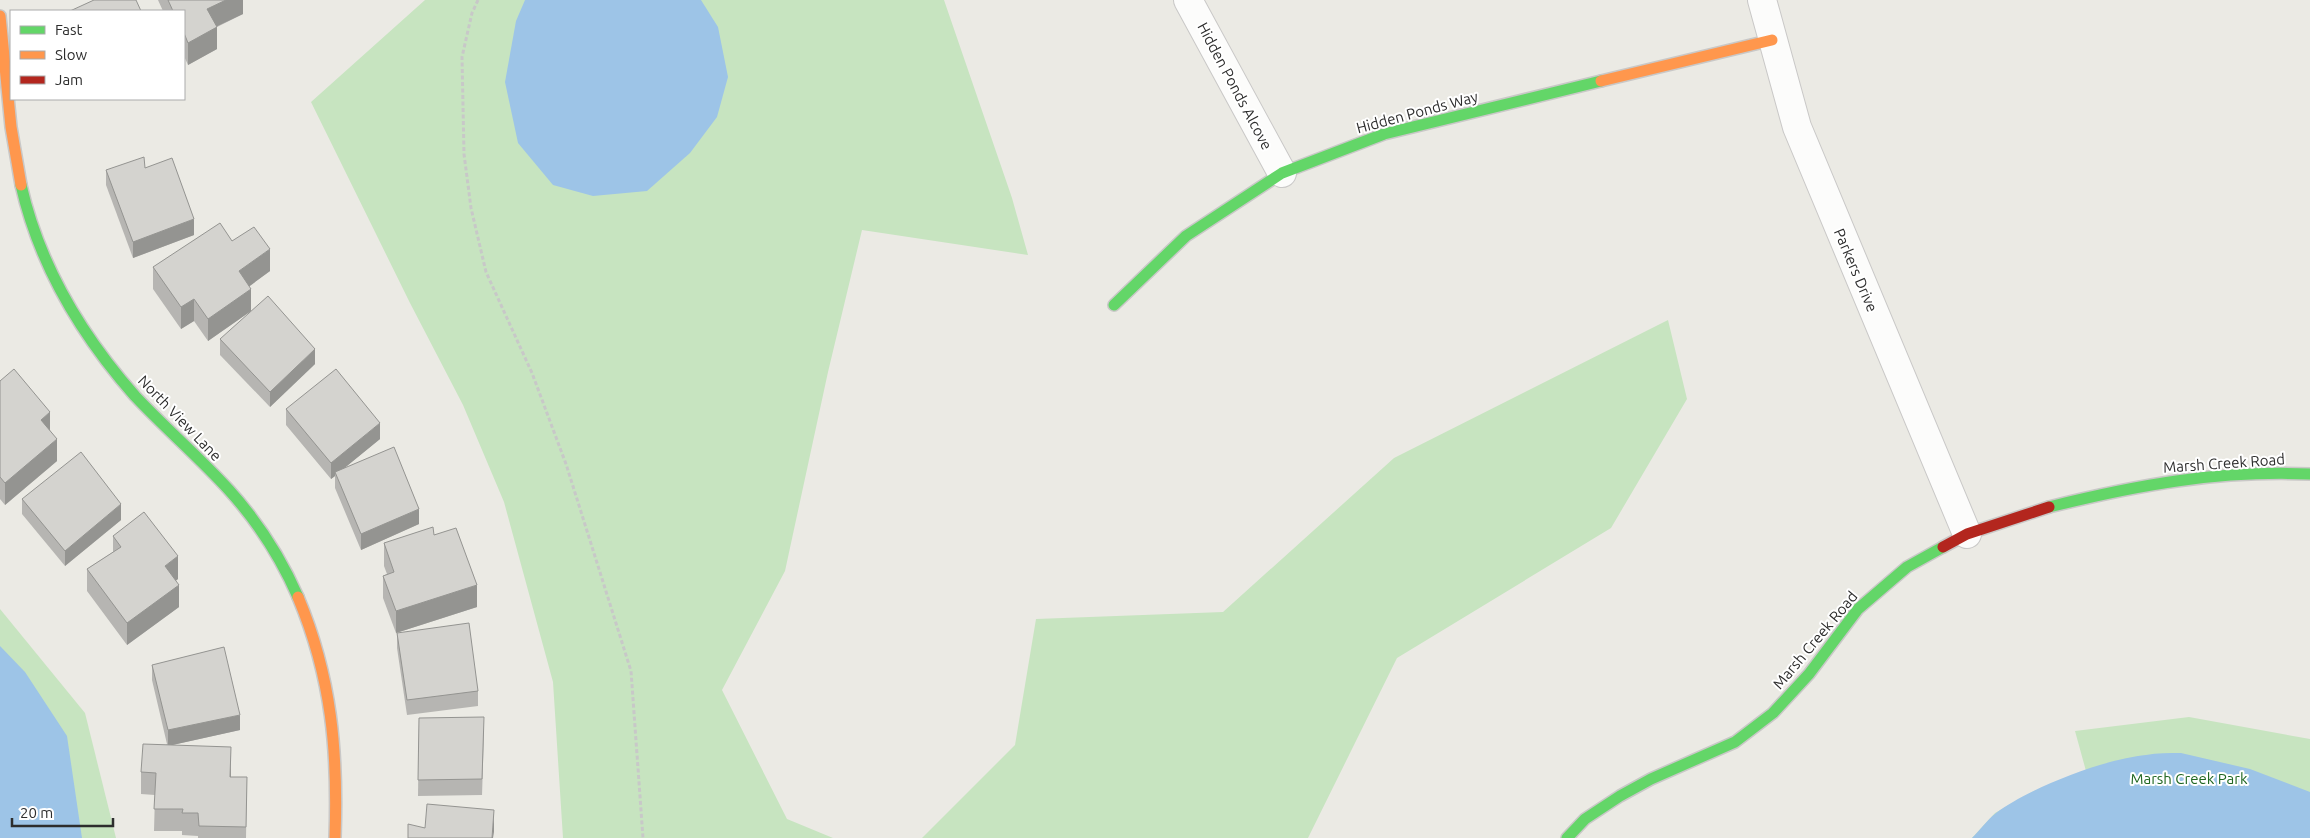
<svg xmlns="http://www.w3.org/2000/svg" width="2310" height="838" viewBox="0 0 2310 838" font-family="Ubuntu,sans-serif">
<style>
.green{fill:#c7e4c0}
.water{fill:#9dc4e7}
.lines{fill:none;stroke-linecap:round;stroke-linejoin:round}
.street-casing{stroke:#c9c8c7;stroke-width:30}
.fast-casing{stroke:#c9c8c7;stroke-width:14}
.slow-casing{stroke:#c9c8c7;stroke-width:14}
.jam-casing{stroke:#c9c8c7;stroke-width:14}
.path{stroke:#c8c8c8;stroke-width:3;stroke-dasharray:4 2.5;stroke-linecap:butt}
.street{stroke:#fcfcfb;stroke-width:28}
.fast{stroke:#63d668;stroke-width:11}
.slow{stroke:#ff974d;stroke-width:11}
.jam{stroke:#b3261e;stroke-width:11}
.wall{fill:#b6b5b2}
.shaded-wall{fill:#949491}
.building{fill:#d4d3cf;stroke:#949491}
.labels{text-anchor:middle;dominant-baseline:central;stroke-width:4;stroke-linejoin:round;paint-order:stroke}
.street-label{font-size:15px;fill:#2d2d2d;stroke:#fff}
.park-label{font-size:15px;fill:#206721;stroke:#fff}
</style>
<rect width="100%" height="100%" fill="#ebeae4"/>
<g class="green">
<path d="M425,0H944L1012,198L1028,255L862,230L828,372L785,571L722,690L787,819L833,838H563L553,682L504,502L463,405L410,303L311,102Z"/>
<path d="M1668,320L1687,399L1611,528L1397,658L1308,838H922L1015,745L1036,619L1223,612L1394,458Z"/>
<path d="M0,609L85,713L116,838H0Z"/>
<path d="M2189,717L2310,739V838H1972L1995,813L2034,791L2086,771L2075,731Z"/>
</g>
<g class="water">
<path d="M525,0H701L718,27L728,77L717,117L690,153L647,191L593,196L553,185L518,143L505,82L516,21Z"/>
<path d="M0,646L25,672L67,736L82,838H0Z"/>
<path d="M2181,753L2250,769L2310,792V838H1972C1980,830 1987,820 1996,813C2029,788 2104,759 2146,755C2157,753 2169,753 2181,753Z"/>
</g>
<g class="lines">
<defs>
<g id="street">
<path d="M1188,0L1282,173"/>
<path d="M1762,0L1797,127L1967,534"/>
</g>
<g id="fast">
<path d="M21,185C39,264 82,336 135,396C165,428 199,457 229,490C257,521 281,558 298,597"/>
<path d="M1114,305L1186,236L1282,173L1384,134L1601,81"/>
<path d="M2049,507C2137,485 2219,470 2310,474"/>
<path d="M1567,838L1585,819L1620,796L1651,779L1735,742L1773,713L1809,674L1858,609L1907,567L1943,547"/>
</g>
<g id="slow">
<path d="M0,16L11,127L21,185"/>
<path d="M1601,81L1772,40"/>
<path d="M298,597C332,678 338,752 335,838"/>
</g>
<path id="jam" d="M1943,547L1967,534L2049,507"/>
</defs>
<use href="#street" class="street-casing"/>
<use href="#fast" class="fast-casing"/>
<use href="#slow" class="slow-casing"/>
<use href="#jam" class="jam-casing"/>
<path class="path" d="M478,0L472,13L462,57L464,154L471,208L486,272L532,373L566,464L631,671L643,838"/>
<use href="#street" class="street"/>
<use href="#fast" class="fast"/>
<use href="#slow" class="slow"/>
<use href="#jam" class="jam"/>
</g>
<g class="wall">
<path d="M158,0H243V14L217,27V49L188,65L184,56V11H163Z"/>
<path d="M145,168L194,235L133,258L106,185V170Z"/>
<path d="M232,241L270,271L249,286L251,311L208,341L194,321L181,329L153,289V267Z"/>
<path d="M220,339L315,364L270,407L220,355Z"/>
<path d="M0,381L50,430L57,461L5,505L0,499Z"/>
<path d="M286,409L380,439L344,468L419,524L361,550L335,488V476L331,479L286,425Z"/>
<path d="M22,499L121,520L65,566L22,514Z"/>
<path d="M434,535L477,607L396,633L383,598V576L387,574L384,566V543Z"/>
<path d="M113,536L178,579L176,580L179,607L127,645L87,591V569L113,552Z"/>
<path d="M397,633L478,691V706L407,715L397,648Z"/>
<path d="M152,665L240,730L172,745L231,769V777H247L246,838H198V836L182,835V831H154L155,795L141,794V772L167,744L152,680Z"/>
<path d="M419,718L484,732L482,795L418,796Z"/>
</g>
<g class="shaded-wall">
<path d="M226,0H243V14L207,31V9Z"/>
<path d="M217,27V49L188,65V43Z"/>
<path d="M194,219V235L133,258V242Z"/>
<path d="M270,249V271L239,294V271Z"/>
<path d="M251,289V311L208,341V319Z"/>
<path d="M194,299V321L181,329V307Z"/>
<path d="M315,349V364L270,407V392Z"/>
<path d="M50,412V434L41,420Z"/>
<path d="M380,423V439L336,475L335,472V476L331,479V463Z"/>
<path d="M57,439V461L5,505V483Z"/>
<path d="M121,504V520L65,566V551Z"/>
<path d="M419,509V524L361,550V534Z"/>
<path d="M178,556V579L165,589V566Z"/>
<path d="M179,585V607L127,645V623Z"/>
<path d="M477,585V607L396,633V611Z"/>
<path d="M240,715V730L168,746V730Z"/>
<path d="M231,747V769L230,799V777Z"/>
<path d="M494,810V832L493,838H492Z"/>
</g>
<g class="building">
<path d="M94,0H136L141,11H70Z"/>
<path d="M168,0H226L207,9L217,27L188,43L184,33V11H173Z"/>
<path d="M144,157L145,168L172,158L194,219L133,242L106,170Z"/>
<path d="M220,223L232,241L254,227L270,249L239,271L251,289L208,319L194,299L181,307L153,267Z"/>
<path d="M268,296L315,349L270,392L220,339Z"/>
<path d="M14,369L50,412L41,420L57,439L5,483L0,477V381Z"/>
<path d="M336,369L380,423L331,463L286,409Z"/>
<path d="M394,447L419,509L361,534L335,472Z"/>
<path d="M81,452L121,504L65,551L22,499Z"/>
<path d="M144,512L178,556L165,566L179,585L127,623L87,569L121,547L113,536Z"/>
<path d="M433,527L434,535L456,528L477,585L396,611L383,576L394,572L384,543Z"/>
<path d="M469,623L478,691L407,700L397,633Z"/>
<path d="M224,647L240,715L168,730L152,665Z"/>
<path d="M484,717L482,779L418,780L419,718Z"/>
<path d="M143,744L231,747L230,777H247L246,827L199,826L198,813H182L183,809H154L156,773L141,772Z"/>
<path d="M427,804L494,810L492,838H408V824L425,828Z"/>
</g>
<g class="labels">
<g class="street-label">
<text transform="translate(1235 86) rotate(62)">Hidden Ponds Alcove</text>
<text transform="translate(1417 112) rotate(-15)">Hidden Ponds Way</text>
<text transform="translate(1856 270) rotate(67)">Parkers Drive</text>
<text transform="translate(180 418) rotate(46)">North View Lane</text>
<text transform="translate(2224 463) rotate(-4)">Marsh Creek Road</text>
<text transform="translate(1815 640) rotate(-50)">Marsh Creek Road</text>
</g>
<g class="park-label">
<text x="2189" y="778">Marsh Creek Park</text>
</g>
</g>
<rect x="10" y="10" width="175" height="90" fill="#ffffff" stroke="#ababab"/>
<rect x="20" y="26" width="25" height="8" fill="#63d668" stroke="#ababab"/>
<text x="55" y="35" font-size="15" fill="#2d2d2d">Fast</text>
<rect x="20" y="51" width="25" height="8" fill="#ff974d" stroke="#ababab"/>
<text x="55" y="60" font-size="15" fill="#2d2d2d">Slow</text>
<rect x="20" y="76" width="25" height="8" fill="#b3261e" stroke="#ababab"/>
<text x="55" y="85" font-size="15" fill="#2d2d2d">Jam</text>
<path d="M12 818v8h101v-8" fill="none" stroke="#2d2d2d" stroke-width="2.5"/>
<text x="20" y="818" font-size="15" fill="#2d2d2d" stroke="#ffffff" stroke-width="4" paint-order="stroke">20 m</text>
</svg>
